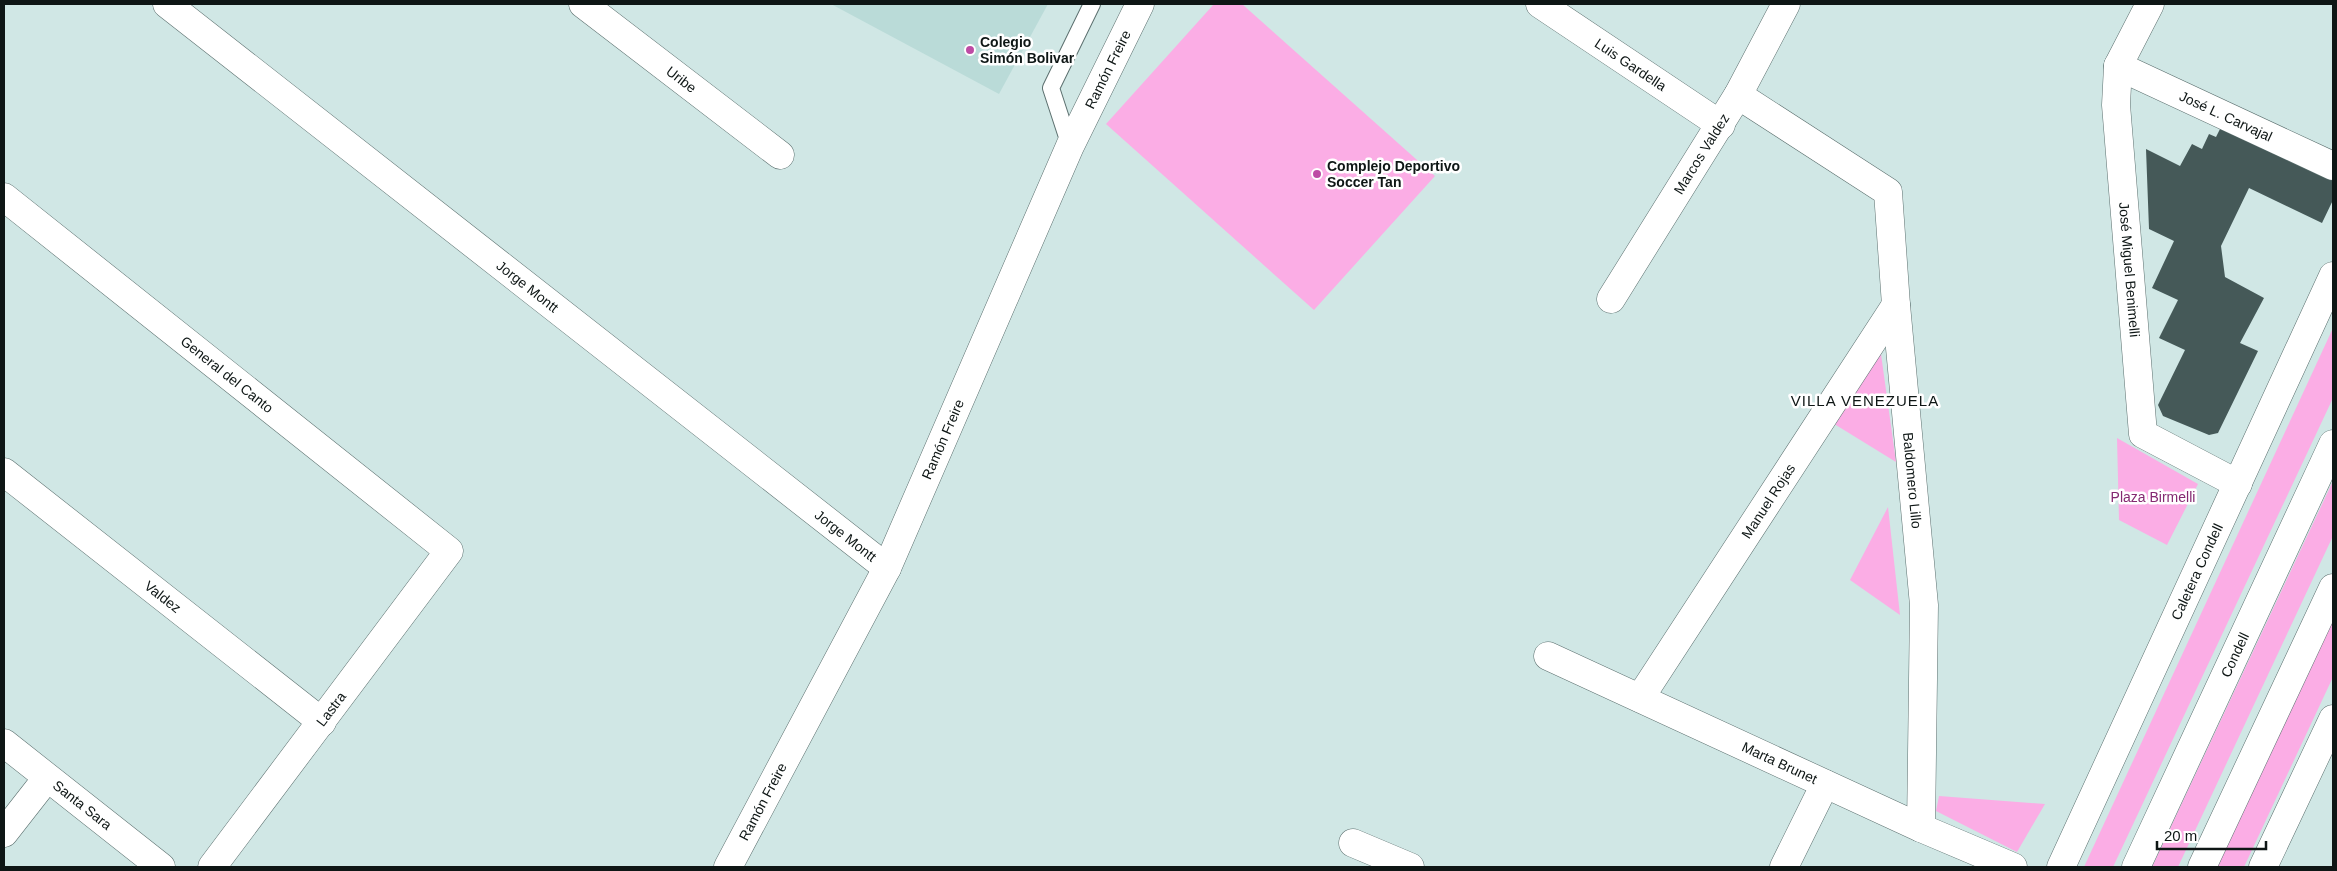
<svg xmlns="http://www.w3.org/2000/svg" width="2337" height="871" viewBox="0 0 2337 871" font-family="Helvetica,sans-serif">
<style>
.built{fill:#badbd8}
.green{fill:#fbade5}
.building{fill:#455958}
.lines{fill:none;stroke-linecap:round;stroke-linejoin:round}
.lane-casing{stroke:#5c706f;stroke-width:18}
.street-casing{stroke:#5c706f;stroke-width:29}
.secondary-casing{stroke:#5c706f;stroke-width:29}
.primary-casing{stroke:#5c706f;stroke-width:29}
.lane{stroke:#fff;stroke-width:16}
.street{stroke:#fff;stroke-width:28}
.secondary{stroke:#fff;stroke-width:28}
.primary{stroke:#fff;stroke-width:28}
.poi-dot{fill:#be4ba5;stroke:#fff;stroke-width:2}
.labels{text-anchor:middle;dominant-baseline:central;stroke-width:5;stroke-linejoin:round;paint-order:stroke}
.poi-label{font-size:14px;font-weight:bold;fill:#0e1615;stroke:#fff;text-anchor:start}
.street-label{font-size:14px;fill:#0e1615;stroke:#fff}
.park-label{font-size:14px;fill:#842971;stroke:#fff}
.neighbourhood-label{font-size:15px;letter-spacing:1px;fill:#0e1615;stroke:#fff}
</style>
<rect width="100%" height="100%" fill="#d0e7e5"/>
<path class="built" d="M831,4H1048L999,94Z"/>
<g class="green">
<path d="M1214,4H1242L1435,176L1314,310L1106,124Z"/>
<path d="M2333,328V398L2113,867H2084Z"/>
<path d="M1880,347L1896,462L1831,422Z"/>
<path d="M2117,438L2198,484L2167,545L2119,520Z"/>
<path d="M2333,481V536L2178,867H2152Z"/>
<path d="M1888,507L1900,615L1850,580Z"/>
<path d="M2333,613V677L2244,867H2214Z"/>
<path d="M1939,796L2045,804L2017,852L1936,811Z"/>
</g>
<path class="building" d="M2224,121L2333,174V200L2322,223L2249,188L2221,246L2225,277L2264,298L2240,343L2258,351L2218,433L2209,435L2163,416L2158,405L2185,350L2159,338L2178,300L2152,288L2174,241L2149,229L2146,149L2180,166L2192,144L2202,149L2209,134L2216,137Z"/>
<g class="lines">
<defs>
<path id="lane" d="M1070,146L1051,88L1092,4"/>
<g id="street">
<path id="s1" d="M167,4L887,568"/>
<path id="s2" d="M583,4L780,155"/>
<path id="s3" d="M1540,4L1721,125"/>
<path id="s4" d="M2150,4L2118,66L2116,105L2143,434L2238,484"/>
<path id="s5" d="M2118,66L2333,166"/>
<path id="s6" d="M1738,95L1888,192L1896,305L1924,605L1921,828"/>
<path id="s7" d="M4,197L449,551L212,867"/>
<path id="s8" d="M1611,299L1738,95L1786,4"/>
<path id="s9" d="M4,472L322,722"/>
<path id="s10" d="M1548,656L1921,828L2013,867"/>
<path id="s11" d="M1640,698L1896,305"/>
<path id="s12" d="M4,743L161,867"/>
<path d="M4,833L47,778"/>
<path d="M1353,843L1410,867"/>
<path d="M1784,867L1825,784"/>
<path id="s13" d="M2061,867L2333,276"/>
<path d="M2263,867L2333,719"/>
</g>
<g id="secondary">
<path id="s14" d="M728,867L887,568L1070,146L1140,4"/>
</g>
<g id="primary">
<path id="s15" d="M2136,867L2333,444"/>
<path d="M2202,867L2333,588"/>
</g>
</defs>
<use href="#lane" class="lane-casing"/>
<use href="#street" class="street-casing"/>
<use href="#secondary" class="secondary-casing"/>
<use href="#primary" class="primary-casing"/>
<use href="#lane" class="lane"/>
<use href="#street" class="street"/>
<use href="#secondary" class="secondary"/>
<use href="#primary" class="primary"/>
</g>
<g class="poi-dot">
<circle cx="970" cy="50" r="5"/>
<circle cx="1317" cy="174" r="5"/>
</g>
<g class="labels">
<g class="poi-label">
<text x="980" y="42">Colegio<tspan x="980" dy="16">Simón Bolivar</tspan></text>
<text x="1327" y="166">Complejo Deportivo<tspan x="1327" dy="16">Soccer Tan</tspan></text>
</g>
<g class="street-label">
<text stroke="none"><textPath href="#s3" startOffset="109">Luis Gardella</textPath></text>
<text stroke="none"><textPath href="#s14" startOffset="884">Ramón Freire</textPath></text>
<text stroke="none"><textPath href="#s2" startOffset="124">Uribe</textPath></text>
<text stroke="none"><textPath href="#s5" startOffset="119">José L. Carvajal</textPath></text>
<text stroke="none"><textPath href="#s8" startOffset="171">Marcos Valdez</textPath></text>
<text stroke="none"><textPath href="#s4" startOffset="274">José Miguel Benimelli</textPath></text>
<text stroke="none"><textPath href="#s1" startOffset="458">Jorge Montt</textPath></text>
<text stroke="none"><textPath href="#s7" startOffset="285">General del Canto</textPath></text>
<text stroke="none"><textPath href="#s14" startOffset="479">Ramón Freire</textPath></text>
<text stroke="none"><textPath href="#s6" startOffset="468">Baldomero Lillo</textPath></text>
<text stroke="none"><textPath href="#s11" startOffset="235">Manuel Rojas</textPath></text>
<text stroke="none"><textPath href="#s1" startOffset="862">Jorge Montt</textPath></text>
<text stroke="none"><textPath href="#s13" startOffset="325">Caletera Condell</textPath></text>
<text stroke="none"><textPath href="#s9" startOffset="202">Valdez</textPath></text>
<text stroke="none"><textPath href="#s15" startOffset="234">Condell</textPath></text>
<text transform="translate(331 709) rotate(-53)">Lastra</text>
<text stroke="none"><textPath href="#s10" startOffset="255">Marta Brunet</textPath></text>
<text stroke="none"><textPath href="#s14" startOffset="74">Ramón Freire</textPath></text>
<text stroke="none"><textPath href="#s12" startOffset="100">Santa Sara</textPath></text>
</g>
<g class="park-label">
<text x="2153" y="497">Plaza Birmelli</text>
</g>
<g class="neighbourhood-label">
<text x="1865" y="400">VILLA VENEZUELA</text>
</g>
</g>
<rect width="2337" height="871" fill="none" stroke="#0e1615" stroke-width="10"/>
<path d="M2157 841v8h109v-8" fill="none" stroke="#0e1615" stroke-width="2.5"/>
<text x="2164" y="841" font-size="15" fill="#0e1615" stroke="#ffffff" stroke-width="4" paint-order="stroke">20 m</text>
</svg>
